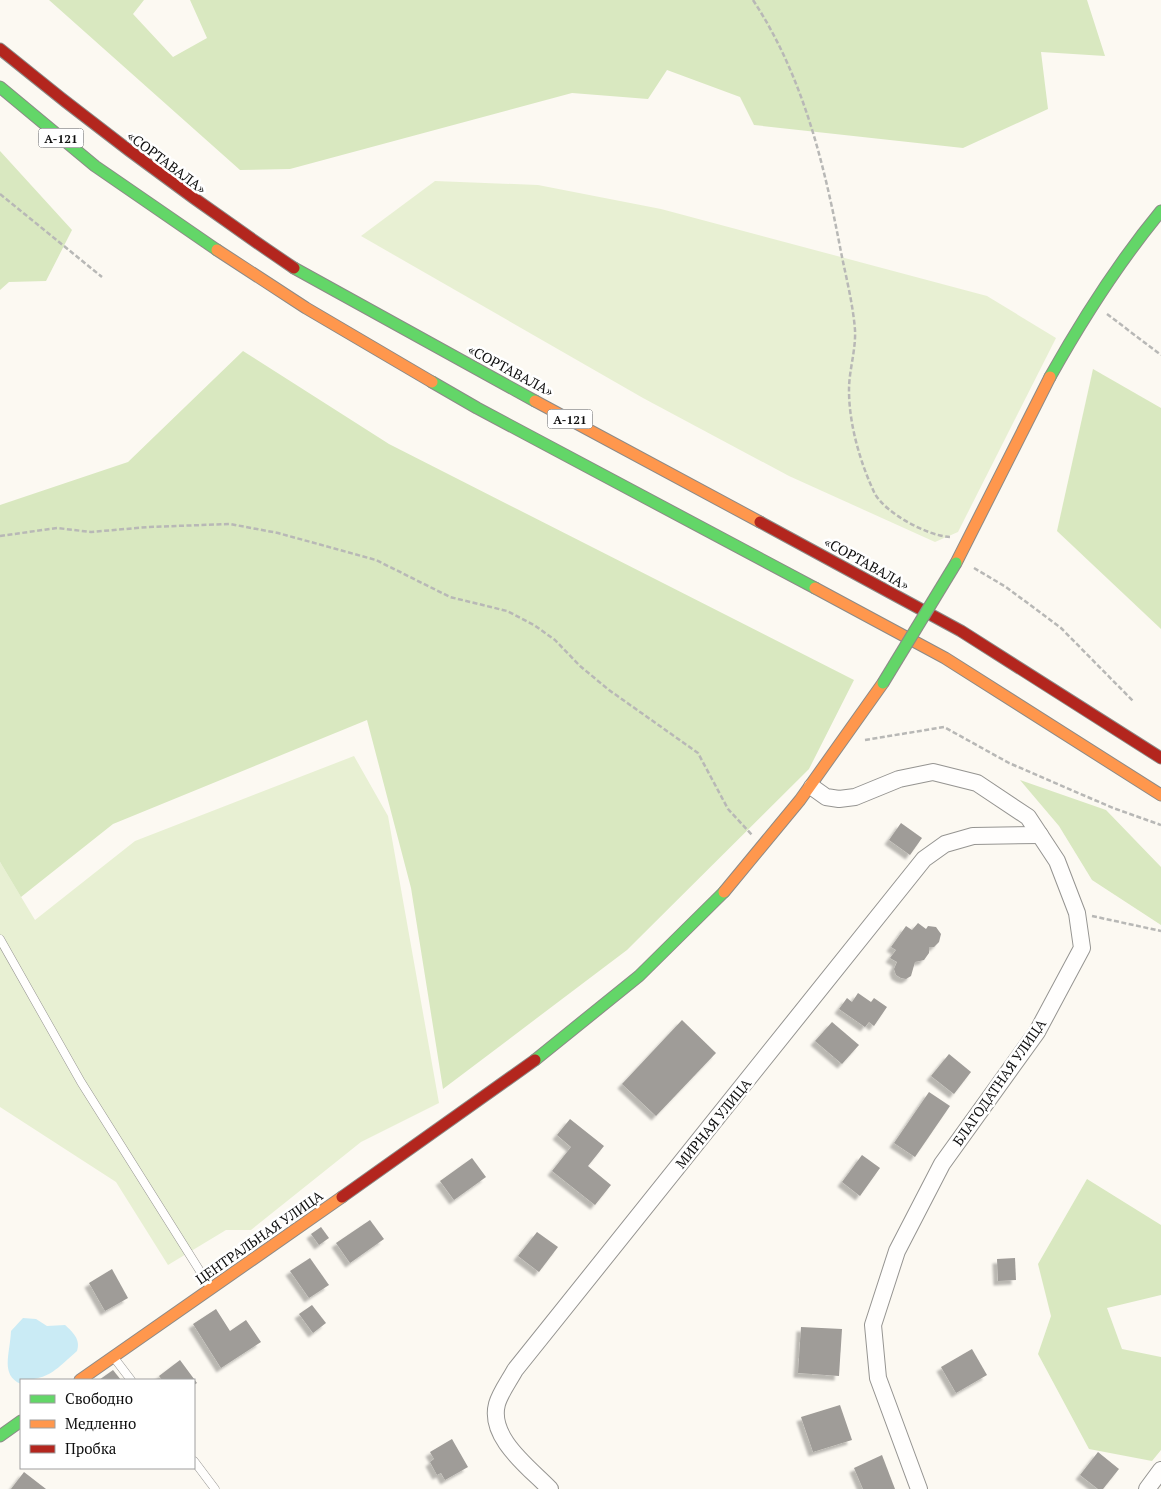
<svg xmlns="http://www.w3.org/2000/svg" width="1161" height="1489" viewBox="0 0 1161 1489" font-family="'PT Serif',serif">
<style>
.green{fill:#e8f0d3}
.forest{fill:#d9e8c0}
.water{fill:#caebf5}
.building{fill:#9f9c98;filter:url(#shadow)}
.lines{fill:none;stroke-linecap:round;stroke-linejoin:round}
.lane-casing{stroke:#959491;stroke-width:9}
.street-casing{stroke:#959491;stroke-width:18}
.fast-casing{stroke:#8c8a87;stroke-width:13}
.slow-casing{stroke:#8c8a87;stroke-width:13}
.jam-casing{stroke:#8c8a87;stroke-width:13}
.path{stroke:#b8b8b6;stroke-width:2.5;stroke-dasharray:5 2.5;stroke-linecap:butt}
.lane{stroke:#fffefd;stroke-width:8}
.street{stroke:#fffefd;stroke-width:16}
.fast{stroke:#63d668;stroke-width:11}
.slow{stroke:#ff974d;stroke-width:11}
.jam{stroke:#b3261e;stroke-width:11}
.fast-bridge-casing{stroke:#8c8a87;stroke-width:13;stroke-linecap:butt}
.fast-bridge{stroke:#63d668;stroke-width:11}
.labels{text-anchor:middle;dominant-baseline:central;stroke-width:5;stroke-linejoin:round;paint-order:stroke}
.shield{fill:#fff;stroke:#565656;stroke-width:1}
.shield-label{font-size:12px;font-weight:bold;fill:#0e0e0e}
.street-label{font-size:14px;fill:#0e0e0e;stroke:#fff}
</style>
<defs>
<filter id="shadow"><feDropShadow dx="-4.5" dy="4.5" stdDeviation="1" flood-color="#0004"/></filter>
</defs>
<rect width="100%" height="100%" fill="#fcf9f2"/>
<g class="green">
<path d="M435,181L538,185L661,209L987,296L1056,338L958,532L935,542L789,476L643,398L361,236Z"/>
<path d="M354,756L388,816L439,1103L361,1142L251,1230H226L168,1265L116,1182L0,1107V862L35,920L135,841Z"/>
</g>
<g class="forest">
<path d="M49,0H144L133,14L173,57L207,38L190,0H1087L1105,56L1041,52L1048,109L963,148L754,125L740,97L667,70L648,99L572,93L290,169L240,170Z"/>
<path d="M0,151L72,230L46,281L9,282L0,290Z"/>
<path d="M243,351L389,444L854,680L809,769L627,950L443,1089L411,888L367,720L113,824L21,897L0,862V505L128,462Z"/>
<path d="M1093,369L1161,408V629L1057,531Z"/>
<path d="M1020,780L1106,810L1161,867V925L1092,880L1059,826Z"/>
<path d="M1087,1179L1161,1225V1295L1107,1308L1122,1349L1161,1357V1450L1152,1461L1089,1449L1038,1354L1051,1316L1038,1264Z"/>
</g>
<path class="water" d="M23,1318L36,1319L47,1326L65,1325C73,1332 81,1340 77,1351C57,1368 50,1380 21,1380V1384C0,1375 10,1354 11,1331Z"/>
<g class="building">
<path d="M901,823L922,838L910,855L889,840Z"/>
<path d="M918,923L926,929L928,926L936,927L941,934L939,942L934,947H929V953L924,960L915,962L911,976L906,979L901,978L896,975L894,969L897,962L890,958L896,950L891,947L906,926L912,930Z"/>
<path d="M858,993L871,1002L874,998L887,1007L874,1026L869,1022L865,1027L839,1009L847,998L852,1002Z"/>
<path d="M682,1020L716,1053L656,1116L622,1084Z"/>
<path d="M832,1022L859,1045L842,1064L815,1041Z"/>
<path d="M949,1054L971,1072L954,1094L931,1076Z"/>
<path d="M929,1092L950,1106L915,1157L894,1143Z"/>
<path d="M570,1119L604,1146L588,1166L611,1185L595,1205L552,1171L571,1147L557,1135Z"/>
<path d="M862,1155L880,1168L860,1196L842,1182Z"/>
<path d="M472,1158L486,1177L454,1200L440,1181Z"/>
<path d="M370,1220L384,1239L350,1263L336,1243Z"/>
<path d="M321,1227L329,1238L319,1245L311,1234Z"/>
<path d="M537,1232L558,1247L539,1272L518,1256Z"/>
<path d="M310,1258L329,1285L309,1298L290,1271Z"/>
<path d="M1015,1258L1016,1280L998,1281L997,1259Z"/>
<path d="M112,1269L128,1298L105,1311L89,1283Z"/>
<path d="M312,1305L326,1323L313,1333L299,1314Z"/>
<path d="M216,1309L230,1331L246,1320L261,1342L221,1368L193,1324Z"/>
<path d="M801,1327L842,1329L839,1376L798,1373Z"/>
<path d="M972,1349L987,1375L956,1393L941,1367Z"/>
<path d="M180,1360L197,1383L194,1385V1380H162L159,1376Z"/>
<path d="M113,1370L121,1380H99Z"/>
<path d="M840,1405L852,1440L813,1452L801,1417Z"/>
<path d="M452,1439L468,1467L445,1480L441,1473L437,1475L430,1462L434,1459L430,1452Z"/>
<path d="M1098,1452L1119,1469L1103,1489H1098L1080,1475Z"/>
<path d="M882,1455L895,1489H863L854,1468Z"/>
<path d="M24,1472L46,1489H11Z"/>
</g>
<g class="lines">
<defs>
<g id="lane">
<path d="M0,939L81,1082L210,1287"/>
<path d="M115,1359L131,1380"/>
<path d="M194,1461L215,1489"/>
</g>
<g id="street">
<path d="M812,787L826,797L839,799L855,797L899,779L933,772L977,783L1028,817L1057,861L1077,913L1082,948L1037,1032L942,1164L897,1251L873,1325L878,1378L919,1489"/>
<path d="M550,1489C530,1468 488,1438 497,1404C500,1393 509,1381 515,1370L924,859L945,844L973,836L1040,835"/>
<path d="M1147,1489L1161,1470"/>
</g>
<g id="fast">
<path d="M0,87L95,166L217,250"/>
<path d="M294,268L535,401"/>
<path d="M1050,377C1083,318 1118,263 1161,211"/>
<path d="M432,382L477,408L815,588"/>
<path d="M535,1060L639,976L724,892"/>
<path d="M0,1436L21,1421"/>
</g>
<g id="slow">
<path d="M217,250L306,308L432,382"/>
<path d="M535,401L760,522"/>
<path d="M956,563L1050,377"/>
<path d="M815,588L945,658L1161,795"/>
<path d="M724,892L800,800L883,683"/>
<path d="M80,1380L342,1197"/>
</g>
<g id="jam">
<path d="M0,49C95,127 192,199 294,268"/>
<path d="M760,522L961,631L1161,758"/>
<path d="M342,1197L535,1060"/>
</g>
</defs>
<use href="#lane" class="lane-casing"/>
<use href="#street" class="street-casing"/>
<use href="#fast" class="fast-casing"/>
<use href="#slow" class="slow-casing"/>
<use href="#jam" class="jam-casing"/>
<g class="path">
<path d="M753,0C803,76 824,163 841,252C846,277 853,304 855,330C856,350 849,370 849,390C849,424 860,462 874,492C884,513 928,536 950,537"/>
<path d="M0,194L102,277"/>
<path d="M1107,314L1161,355"/>
<path d="M0,536L57,528L91,532L148,527L230,524L278,533L376,560L450,597L507,611L534,625L555,640L580,666L609,690L698,753L728,809L752,835"/>
<path d="M974,568L1006,587L1061,628L1134,702"/>
<path d="M865,740L944,727L1009,763L1113,808L1161,825"/>
<path d="M1092,916L1161,931"/>
</g>
<use href="#lane" class="lane"/>
<use href="#street" class="street"/>
<use href="#fast" class="fast"/>
<use href="#slow" class="slow"/>
<use href="#jam" class="jam"/>
<defs>
<path id="fast-bridge" d="M883,683L956,563"/>
</defs>
<use href="#fast-bridge" class="fast-bridge-casing"/>
<use href="#fast-bridge" class="fast-bridge"/>
</g>
<g class="labels">
<g class="shield">
<rect x="38.5" y="128.5" width="45" height="19" rx="4"/>
<rect x="547.5" y="409.5" width="45" height="19" rx="4"/>
</g>
<g class="shield-label">
<text x="61" y="138">А-121</text>
<text x="570" y="419">А-121</text>
</g>
<g class="street-label">
<text transform="translate(167 162) rotate(37)">«СОРТАВАЛА»</text>
<text transform="translate(511 370) rotate(28)">«СОРТАВАЛА»</text>
<text transform="translate(867 563) rotate(29)">«СОРТАВАЛА»</text>
<text transform="translate(999 1082) rotate(-55)">БЛАГОДАТНАЯ УЛИЦА</text>
<text transform="translate(713 1123) rotate(-51)">МИРНАЯ УЛИЦА</text>
<text transform="translate(259 1237) rotate(-35)">ЦЕНТРАЛЬНАЯ УЛИЦА</text>
</g>
</g>
<rect x="20" y="1379" width="175" height="90" fill="#ffffff" stroke="#9f9f9f"/>
<rect x="30" y="1395" width="25" height="8" fill="#63d668" stroke="#9f9f9f"/>
<text x="65" y="1404" font-size="15" fill="#0e0e0e">Свободно</text>
<rect x="30" y="1420" width="25" height="8" fill="#ff974d" stroke="#9f9f9f"/>
<text x="65" y="1429" font-size="15" fill="#0e0e0e">Медленно</text>
<rect x="30" y="1445" width="25" height="8" fill="#b3261e" stroke="#9f9f9f"/>
<text x="65" y="1454" font-size="15" fill="#0e0e0e">Пробка</text>
</svg>
